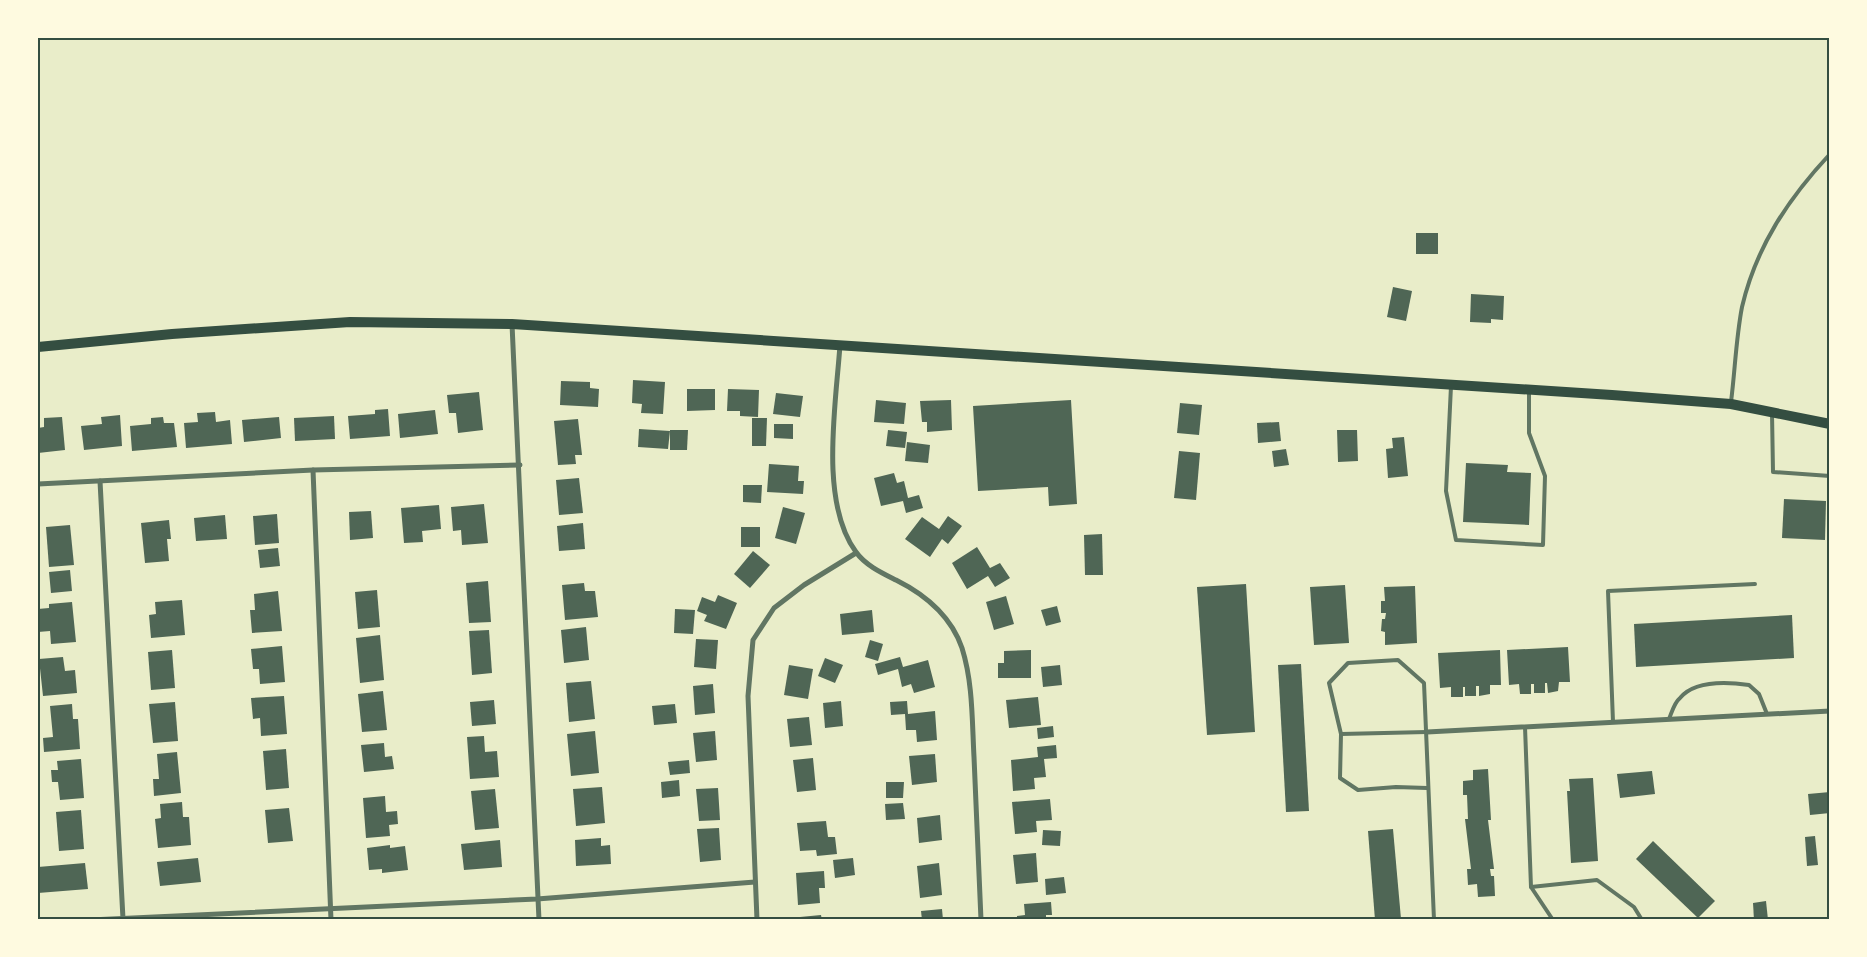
<svg xmlns="http://www.w3.org/2000/svg" width="1867" height="957" viewBox="0 0 1867 957" font-family="'Asap Condensed',sans-serif">
<style>
.building{fill:#4f6655}
.lines{fill:none;stroke-linecap:round;stroke-linejoin:round}
.service{stroke:#617663;stroke-width:4}
.minor{stroke:#617663;stroke-width:5}
.secondary{stroke:#344e41;stroke-width:10}
.neatline{fill:none;stroke:#344e41;stroke-width:2}
</style>
<rect width="100%" height="100%" fill="#e9edc9"/>
<g class="building">
<rect x="1416" y="233" width="22" height="21"/>
<path d="M1393,287L1412,291L1406,321L1387,317Z"/>
<path d="M1471,294L1504,296L1503,320L1491,319V323L1470,322Z"/>
<path d="M633,380L665,382L663,414L641,413L642,404L632,403Z"/>
<path d="M561,381L590,382V388L599,389L598,407L560,405Z"/>
<path d="M687,389H715V410L687,411Z"/>
<path d="M728,389L759,390L758,417L740,416V411H727Z"/>
<path d="M479,392L483,430L458,433L456,413H449L447,395Z"/>
<path d="M776,393L803,396L800,417L773,414Z"/>
<path d="M876,400L906,403L904,424L874,422Z"/>
<path d="M951,400L952,430L927,432V422H922L920,401Z"/>
<path d="M1071,400L1077,504L1049,506L1048,487L978,491L973,406Z"/>
<path d="M1180,403L1202,405L1199,435L1177,433Z"/>
<path d="M388,409L390,436L350,439L348,416L375,414V410Z"/>
<path d="M435,410L438,434L400,438L398,414Z"/>
<path d="M215,412L216,422L230,420L232,444L186,448L184,423L198,422L197,413Z"/>
<path d="M120,415L122,446L84,450L81,426L102,424L101,417Z"/>
<path d="M334,416L335,439L295,441L294,418Z"/>
<path d="M62,417L65,450L38,453V428L44,427V418Z"/>
<path d="M163,417L164,423H174L177,447L132,451L130,426L151,424V418Z"/>
<path d="M279,417L281,438L244,442L242,420Z"/>
<path d="M752,418H767L766,446H752Z"/>
<path d="M578,419L582,455H575L576,464L558,465L554,421Z"/>
<path d="M1279,422L1281,441L1258,443L1257,423Z"/>
<path d="M774,424H793V439L774,438Z"/>
<path d="M639,429L670,431L668,449L638,447Z"/>
<path d="M670,430H688L687,450H670Z"/>
<path d="M888,430L907,432L905,448L886,446Z"/>
<path d="M1337,430H1357L1358,461L1338,462Z"/>
<path d="M1404,437L1408,476L1388,478L1386,449L1393,448L1392,438Z"/>
<path d="M907,442L930,445L928,463L905,461Z"/>
<path d="M1286,449L1289,465L1274,467L1272,451Z"/>
<path d="M1179,451L1200,453L1196,500L1174,498Z"/>
<path d="M1466,463L1508,465L1507,472L1531,473L1529,525L1463,522Z"/>
<path d="M769,464L799,466L798,481H804L803,494L767,492Z"/>
<path d="M894,473L897,483L904,481L908,498L919,495L923,508L906,513L903,501L881,506L874,478Z"/>
<path d="M579,478L583,513L559,515L556,480Z"/>
<path d="M743,485H762L761,503L743,502Z"/>
<path d="M1784,499L1826,501L1825,540L1782,538Z"/>
<path d="M484,504L488,543L462,545L461,530L453,531L451,507Z"/>
<path d="M439,505L441,529L422,531L423,542L404,543L401,508Z"/>
<path d="M783,507L805,513L796,544L775,538Z"/>
<path d="M371,511L373,538L350,540L349,512Z"/>
<path d="M277,514L279,543L255,545L253,516Z"/>
<path d="M225,515L227,539L196,541L194,518Z"/>
<path d="M948,516L962,526L948,544L942,539L930,557L905,539L922,517L939,529Z"/>
<path d="M169,520L171,539H167L169,561L145,563L141,523Z"/>
<path d="M583,523L585,549L559,551L557,526Z"/>
<path d="M70,525L74,565L49,567L46,527Z"/>
<rect x="741" y="527" width="19" height="20"/>
<path d="M1102,534L1103,575H1085L1084,535Z"/>
<path d="M977,547L990,568L1000,563L1010,578L995,587L988,576L967,589L952,563Z"/>
<path d="M278,548L280,566L260,568L258,550Z"/>
<path d="M753,551L770,565L750,588L734,574Z"/>
<path d="M70,570L72,591L51,593L49,572Z"/>
<path d="M488,581L491,622L469,623L466,583Z"/>
<path d="M584,583L585,591H595L598,617L565,620L562,585Z"/>
<path d="M1246,584L1255,732L1207,735L1197,587Z"/>
<path d="M1345,585L1349,643L1314,645L1310,587Z"/>
<path d="M1415,586L1417,643L1385,645V632L1381,631L1382,619H1385L1386,613H1381V601H1385L1384,587Z"/>
<path d="M377,590L380,627L358,629L355,592Z"/>
<path d="M278,591L282,631L252,633L250,610H255L254,594Z"/>
<path d="M718,595L737,603L726,629L704,621L707,615L697,611L702,597L715,602Z"/>
<path d="M1006,596L1014,624L994,630L986,602Z"/>
<path d="M182,600L185,635L151,638L149,615L156,614L155,602Z"/>
<path d="M72,602L76,642L51,644L50,631L38,632V609L49,608V604Z"/>
<path d="M1057,606L1061,622L1046,626L1041,610Z"/>
<path d="M675,609L695,610L693,634L674,633Z"/>
<path d="M872,610L874,632L842,635L840,614Z"/>
<path d="M1792,615L1794,658L1636,667L1634,624Z"/>
<path d="M586,627L589,660L564,663L561,630Z"/>
<path d="M489,630L492,673L472,675L469,631Z"/>
<path d="M380,635L384,680L360,683L356,638Z"/>
<path d="M696,639L718,640L716,669L694,667Z"/>
<path d="M870,640L883,644L878,661L865,657Z"/>
<path d="M282,646L285,682L260,684L259,669H253L251,649Z"/>
<path d="M1568,647L1570,682H1559L1558,691L1548,693L1547,683H1545V693H1534V684H1531V694H1520L1519,684L1509,685L1507,650Z"/>
<path d="M172,650L175,688L151,690L148,652Z"/>
<path d="M1031,650V678H998V663H1004V651Z"/>
<path d="M1500,650L1501,685H1490V694L1479,696V686H1476V696H1465V687H1463V697H1451V687L1440,688L1438,653Z"/>
<path d="M63,657L65,671L75,670L77,693L43,696L39,659Z"/>
<path d="M900,657L903,667L928,660L935,687L914,693L911,684L902,687L898,669L878,675L875,664Z"/>
<path d="M825,658L843,665L835,683L818,676Z"/>
<path d="M1301,664L1309,811L1286,812L1278,665Z"/>
<path d="M789,665L813,669L808,699L784,695Z"/>
<path d="M1060,665L1062,685L1043,687L1041,667Z"/>
<path d="M591,681L595,719L569,722L566,683Z"/>
<path d="M713,684L715,713L695,715L693,686Z"/>
<path d="M383,691L387,730L362,732L358,694Z"/>
<path d="M284,696L287,734L261,736L260,718L253,719L251,698Z"/>
<path d="M1038,697L1041,725L1009,728L1006,700Z"/>
<path d="M494,700L496,724L472,726L470,702Z"/>
<path d="M841,701L843,726L825,728L823,703Z"/>
<path d="M907,701L908,714L935,711L937,740L917,742L916,730H906L905,714L891,715L890,702Z"/>
<path d="M175,702L178,741L153,743L149,704Z"/>
<path d="M72,704L73,719H78L80,749L44,752L43,738L53,737L50,706Z"/>
<path d="M675,704L677,723L654,725L652,706Z"/>
<path d="M809,717L812,745L790,747L787,719Z"/>
<path d="M1053,726L1054,737L1038,739L1037,728Z"/>
<path d="M595,731L599,773L571,776L567,734Z"/>
<path d="M715,731L717,760L696,762L693,733Z"/>
<path d="M484,736L485,752L497,751L499,777L470,779L467,737Z"/>
<path d="M384,743L385,757L392,756L394,769L364,772L361,745Z"/>
<path d="M1056,745L1057,758L1044,759L1046,777L1034,778L1035,789L1013,791L1011,760L1038,757L1037,747Z"/>
<path d="M286,749L289,788L266,790L263,751Z"/>
<path d="M177,752L181,793L154,796L153,779H159L157,754Z"/>
<path d="M935,754L937,782L912,785L909,756Z"/>
<path d="M813,758L816,790L797,792L793,760Z"/>
<path d="M81,759L84,798L60,800L58,782H52L51,770H58L57,761Z"/>
<path d="M689,760L690,773L670,775L668,762Z"/>
<path d="M1488,769L1491,820H1488L1494,869H1490L1491,876H1494L1495,896L1478,897L1477,884L1468,885L1467,869H1471L1465,819H1468L1467,795H1463V781L1473,780V770Z"/>
<path d="M1652,771L1655,794L1620,798L1617,774Z"/>
<path d="M1593,778L1598,861L1571,863L1567,791H1570L1569,779Z"/>
<path d="M679,780L680,796L662,798L661,782Z"/>
<path d="M886,782H904L903,798H886Z"/>
<path d="M602,787L605,823L576,826L573,789Z"/>
<path d="M718,788L720,820L699,821L696,789Z"/>
<path d="M495,789L499,828L475,830L471,791Z"/>
<path d="M1830,792V813L1810,815L1808,794Z"/>
<path d="M385,796L386,812L397,811L398,824L389,825L390,836L366,838L363,798Z"/>
<path d="M1050,799L1052,820L1036,821L1037,832L1015,834L1012,802Z"/>
<path d="M182,802L183,817H189L191,845L158,848L155,819L161,818L160,804Z"/>
<path d="M903,803L905,819L886,820L885,804Z"/>
<path d="M289,808L293,841L268,843L265,810Z"/>
<path d="M81,810L84,849L59,851L56,812Z"/>
<path d="M940,815L942,840L919,843L917,818Z"/>
<path d="M826,821L828,837H835L837,854L817,856L816,850L800,851L797,823Z"/>
<path d="M719,828L721,860L700,862L697,829Z"/>
<path d="M1393,829L1401,919L1375,920L1368,831Z"/>
<path d="M1043,830L1061,831L1060,846L1042,845Z"/>
<path d="M1815,836L1818,865L1807,866L1805,837Z"/>
<path d="M601,838V846L610,845L611,864L576,866L575,840Z"/>
<path d="M500,840L502,867L464,870L461,844Z"/>
<path d="M1653,841L1715,901L1698,918L1636,859Z"/>
<path d="M390,845V848L405,846L408,870L382,873V869L369,870L367,848Z"/>
<path d="M1036,853L1038,882L1016,884L1013,855Z"/>
<path d="M198,858L201,882L160,886L157,862Z"/>
<path d="M853,858L855,875L835,878L833,860Z"/>
<path d="M85,863L88,889L38,893V867Z"/>
<path d="M939,863L942,895L920,898L917,866Z"/>
<path d="M824,871L825,888H819L820,903L798,905L796,873Z"/>
<path d="M1064,877L1066,893L1046,895L1045,879Z"/>
<path d="M1766,901L1768,920H1754L1753,903Z"/>
<path d="M1051,902L1052,915H1046V920H1017V916L1025,915L1024,904Z"/>
<path d="M942,909L943,920H922L921,911Z"/>
<path d="M821,915L822,920H800V917Z"/>
</g>
<g class="lines">
<g class="service">
<path d="M1451,386L1446,491L1456,540L1543,545L1545,476L1529,433V392"/>
<path d="M1731,402C1735,371 1736,338 1742,307C1756,247 1788,199 1830,154"/>
<path d="M1772,413L1773,472L1830,476"/>
<path d="M1669,719C1672,712 1674,703 1680,698C1695,680 1728,682 1749,685L1759,694L1767,714"/>
<path d="M1613,722L1608,591L1755,584"/>
<path d="M1525,727L1531,887"/>
<path d="M1341,734L1427,732"/>
<path d="M1427,788L1396,787L1358,790L1340,778L1341,734L1329,683L1348,663L1398,660L1424,683L1434,920"/>
<path d="M1553,920L1531,887L1597,880L1634,907L1642,920"/>
</g>
<g class="minor">
<path d="M512,324L539,920"/>
<path d="M840,345C836,404 819,502 856,552C865,565 882,573 896,580C926,595 951,616 962,648C973,683 972,721 974,757C976,811 979,865 981,920"/>
<path d="M313,470L331,920"/>
<path d="M100,481L123,919"/>
<path d="M38,484L313,470L520,465"/>
<path d="M1427,732L1830,711"/>
<path d="M90,920L537,899L755,882"/>
<path d="M757,920L748,696L753,640L774,608L804,585L856,553"/>
</g>
<path class="secondary" d="M38,347L172,334L350,322L512,324L1612,395L1731,404L1830,424"/>
</g>
<rect width="1867" height="957" fill="none" stroke="#fefae0" stroke-width="78"/>
<rect x="39" y="39" width="1789" height="879" class="neatline"/>
</svg>
